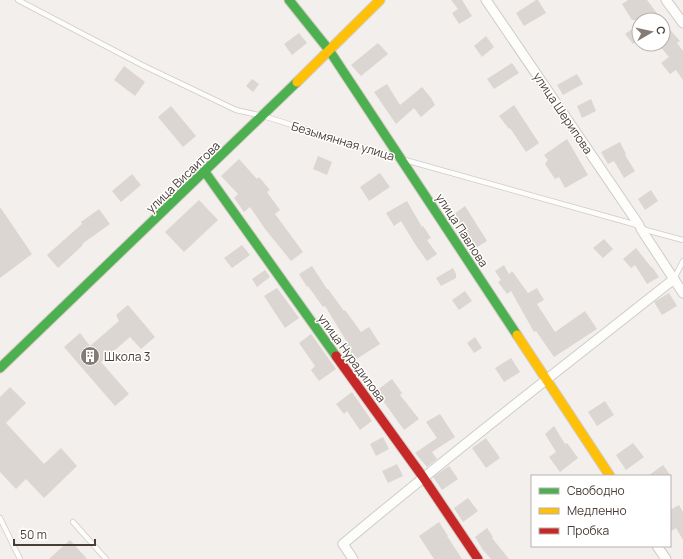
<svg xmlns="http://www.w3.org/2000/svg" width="683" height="559" viewBox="0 0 683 559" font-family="Manrope,sans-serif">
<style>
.building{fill:#dbd6d2}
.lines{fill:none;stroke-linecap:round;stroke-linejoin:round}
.lane-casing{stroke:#cfcbc8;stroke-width:6}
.street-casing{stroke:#cfcbc8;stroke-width:11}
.fast-casing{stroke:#d4cbc3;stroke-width:11}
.slow-casing{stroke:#d4cbc3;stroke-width:11}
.jam-casing{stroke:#d4cbc3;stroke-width:11}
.lane{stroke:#fdfdfc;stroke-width:4.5}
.street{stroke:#fdfdfc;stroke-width:9}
.fast{stroke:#4caf50;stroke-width:9}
.slow{stroke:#ffc107;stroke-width:9}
.jam{stroke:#c62828;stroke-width:9}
.labels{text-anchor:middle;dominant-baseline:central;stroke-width:3;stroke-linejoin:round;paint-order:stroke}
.street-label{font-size:12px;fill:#4a3d36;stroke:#fff}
.poi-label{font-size:12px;fill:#4a3d36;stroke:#fff;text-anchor:start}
</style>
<rect width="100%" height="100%" fill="#f3efec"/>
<g class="building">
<path d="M451,0H462L472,16L459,24L452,13L458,9Z"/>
<path d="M536,0H538L546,13L524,26L516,13Z"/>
<path d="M628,0H647L662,20H632L622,4Z"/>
<path d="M663,22L680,41L677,43L683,51V80L676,70L670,74L661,63L669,57L658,44H663Z"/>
<path d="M639,24V40L633,44L625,34Z"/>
<path d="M299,33L307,43L292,55L284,44Z"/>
<path d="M486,36L494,47L482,57L474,46Z"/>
<path d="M378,43L388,54L361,76L351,65Z"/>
<path d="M512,63L519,73L494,89L487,79Z"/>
<path d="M124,66L145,82L135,96L114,80Z"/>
<path d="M577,74L583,84L563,95L557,85Z"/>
<path d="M252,79L259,84L253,92L246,86Z"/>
<path d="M387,84L400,105L422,87L431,98L435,105L421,117L414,108L396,124L374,92Z"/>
<path d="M591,99L596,111L582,118L577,106Z"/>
<path d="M514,105L539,143L526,152L510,128L509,129L499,116Z"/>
<path d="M171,106L196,136L183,147L158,117Z"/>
<path d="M567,139L588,175L565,188L559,177L555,179L545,164L548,160L544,155Z"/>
<path d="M620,142L626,154L625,155L635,171L624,178L614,161L608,164L601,152Z"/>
<path d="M318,156L332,162L327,175L313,169Z"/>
<path d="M239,159L257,179L259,177L270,190L267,192L280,210L275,214L303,252L291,261L265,229L250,207L244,212L234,198L238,194L221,176Z"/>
<path d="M380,173L390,187L369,201L360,187Z"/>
<path d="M132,174L141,185L121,202L112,191Z"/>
<path d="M651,190L658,201L645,210L638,199Z"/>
<path d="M199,200L218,220L184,252L165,232Z"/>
<path d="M407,201L422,227L423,226L431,238L427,240L437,254L427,261L415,244L401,221L394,226L386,213Z"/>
<path d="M465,206L487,241L471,251L464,240L468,237L453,215Z"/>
<path d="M0,207L32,254L0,278Z"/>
<path d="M99,209L110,224L82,244L83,245L58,268L47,255L82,224L81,222Z"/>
<path d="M604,239L613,249L603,258L593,248Z"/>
<path d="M242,245L250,255L232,268L224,258Z"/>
<path d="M636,248L651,267H652L659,277L647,284L635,265L631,268L623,259Z"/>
<path d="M504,265L509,274L512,271L528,293L537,288L544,300L537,304L555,332L585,311L597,329L554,357L536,331L534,332L511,291L507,294L498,282L501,280L495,271Z"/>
<path d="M312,266L327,289H328L344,311L345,310L361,332L369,327L380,344L355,360L344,343L347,342L325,306L323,307L308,286L307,287L299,274Z"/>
<path d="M453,268L456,274V278L441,286L436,278Z"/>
<path d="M265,270L270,277L257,287L252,279Z"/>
<path d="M277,288L299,318L285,328L264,296Z"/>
<path d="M465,291L472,301L459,310L452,300Z"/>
<path d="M669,293L677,306L662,315L654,302Z"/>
<path d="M128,305L155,337L141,349L130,337L101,362L129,394L115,406L64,347L80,333L90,346L119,321L116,315Z"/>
<path d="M311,334L336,369L319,381L311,370L315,366L299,343Z"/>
<path d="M475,337L482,348L474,353L467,343Z"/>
<path d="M511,358L520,372L504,382L495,368Z"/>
<path d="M392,379L402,393L400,395L419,419L404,430L376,391Z"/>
<path d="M10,387L26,403L6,423L44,464L61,448L77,466L44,498L26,479L16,489L0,472V397Z"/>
<path d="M352,392L372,421L360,430L347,411L344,414L336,404Z"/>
<path d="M605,401L614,415L597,426L588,412Z"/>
<path d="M440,414L455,437L432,452L437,459L427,467L415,453L437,438L426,422Z"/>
<path d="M554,426L565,444L567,443L578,458L560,472L549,457L556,452L545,434Z"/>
<path d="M383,437L389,449L376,456L370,444Z"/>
<path d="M486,438L500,458L486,468L472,448Z"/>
<path d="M633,443L644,457L626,470L616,455Z"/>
<path d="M397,464L403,476L388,483L382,471Z"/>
<path d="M663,465L671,476H648Z"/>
<path d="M449,466L458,479L442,490L433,477Z"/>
<path d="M468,498L478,511L463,522L454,508Z"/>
<path d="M679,505L683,512V540L676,528L670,532V510Z"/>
<path d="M439,522L448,536H447L462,559H434L419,536Z"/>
<path d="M487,528L493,537L492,538L509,559H491L483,550L475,537Z"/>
<path d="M70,540L87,559H49Z"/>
</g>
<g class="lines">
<defs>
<g id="lane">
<path d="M18,0L142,65L236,110L263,116L396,157"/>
<path d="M405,160L637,225"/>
<path d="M642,229L683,240"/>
<path d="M674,279L683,261"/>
<path d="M0,518L20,559"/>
<path d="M73,522L106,559"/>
</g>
<g id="street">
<path d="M486,0L639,225"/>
<path d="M666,0L683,23"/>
<path d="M641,229L683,293"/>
<path d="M657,546L666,559"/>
<path d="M353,559L343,544C451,453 563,367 674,279"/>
</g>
<g id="fast">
<path d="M289,0L329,50L517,335"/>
<path d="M205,172L336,356"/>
<path d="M0,368L297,82"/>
</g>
<g id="slow">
<path d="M297,82L380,0"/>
<path d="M517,335L610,476"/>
</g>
<path id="jam" d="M336,356L423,477L478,559"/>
</defs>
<use href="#lane" class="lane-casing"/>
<use href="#street" class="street-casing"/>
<use href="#fast" class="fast-casing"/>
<use href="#slow" class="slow-casing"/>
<use href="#jam" class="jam-casing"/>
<use href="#lane" class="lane"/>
<use href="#street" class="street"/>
<use href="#fast" class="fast"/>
<use href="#slow" class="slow"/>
<use href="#jam" class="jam"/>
</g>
<defs>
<symbol id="building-disc" viewBox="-11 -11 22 22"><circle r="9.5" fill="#857b76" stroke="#fff"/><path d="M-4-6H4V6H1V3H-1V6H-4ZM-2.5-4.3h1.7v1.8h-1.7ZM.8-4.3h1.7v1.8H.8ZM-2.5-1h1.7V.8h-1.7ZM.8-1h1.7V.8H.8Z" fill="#fff"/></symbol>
</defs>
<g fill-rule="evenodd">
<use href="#building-disc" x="79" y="345" width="22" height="22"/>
</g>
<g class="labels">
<g class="street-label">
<text transform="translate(563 113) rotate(56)">улица Шерипова</text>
<text transform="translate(343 141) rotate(17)">Безымянная улица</text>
<text transform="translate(183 177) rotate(-44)">улица Висаитова</text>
<text transform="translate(462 230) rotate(57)">улица Павлова</text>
<text transform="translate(352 358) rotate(54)">улица Нурадилова</text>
</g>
<g class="poi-label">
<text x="104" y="356">Школа 3</text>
</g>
</g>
<rect x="531" y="475" width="140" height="72" fill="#ffffff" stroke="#b7b1af"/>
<rect x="539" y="488" width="20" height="6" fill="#4caf50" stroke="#b7b1af"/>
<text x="567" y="495" font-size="12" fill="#4a3d36">Свободно</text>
<rect x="539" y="508" width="20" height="6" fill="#ffc107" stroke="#b7b1af"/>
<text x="567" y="515" font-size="12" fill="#4a3d36">Медленно</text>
<rect x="539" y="528" width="20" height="6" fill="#c62828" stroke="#b7b1af"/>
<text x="567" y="535" font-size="12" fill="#4a3d36">Пробка</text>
<g transform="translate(651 32) rotate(81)"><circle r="19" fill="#ffffff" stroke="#b7b1af"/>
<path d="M0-3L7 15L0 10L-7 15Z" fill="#857b76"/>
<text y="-6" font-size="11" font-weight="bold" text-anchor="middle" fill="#4a3d36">С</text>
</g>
<path d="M14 539v6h81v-6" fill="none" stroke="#4a3d36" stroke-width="2"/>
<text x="20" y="539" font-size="12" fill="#4a3d36" stroke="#ffffff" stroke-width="3" paint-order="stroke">50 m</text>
</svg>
